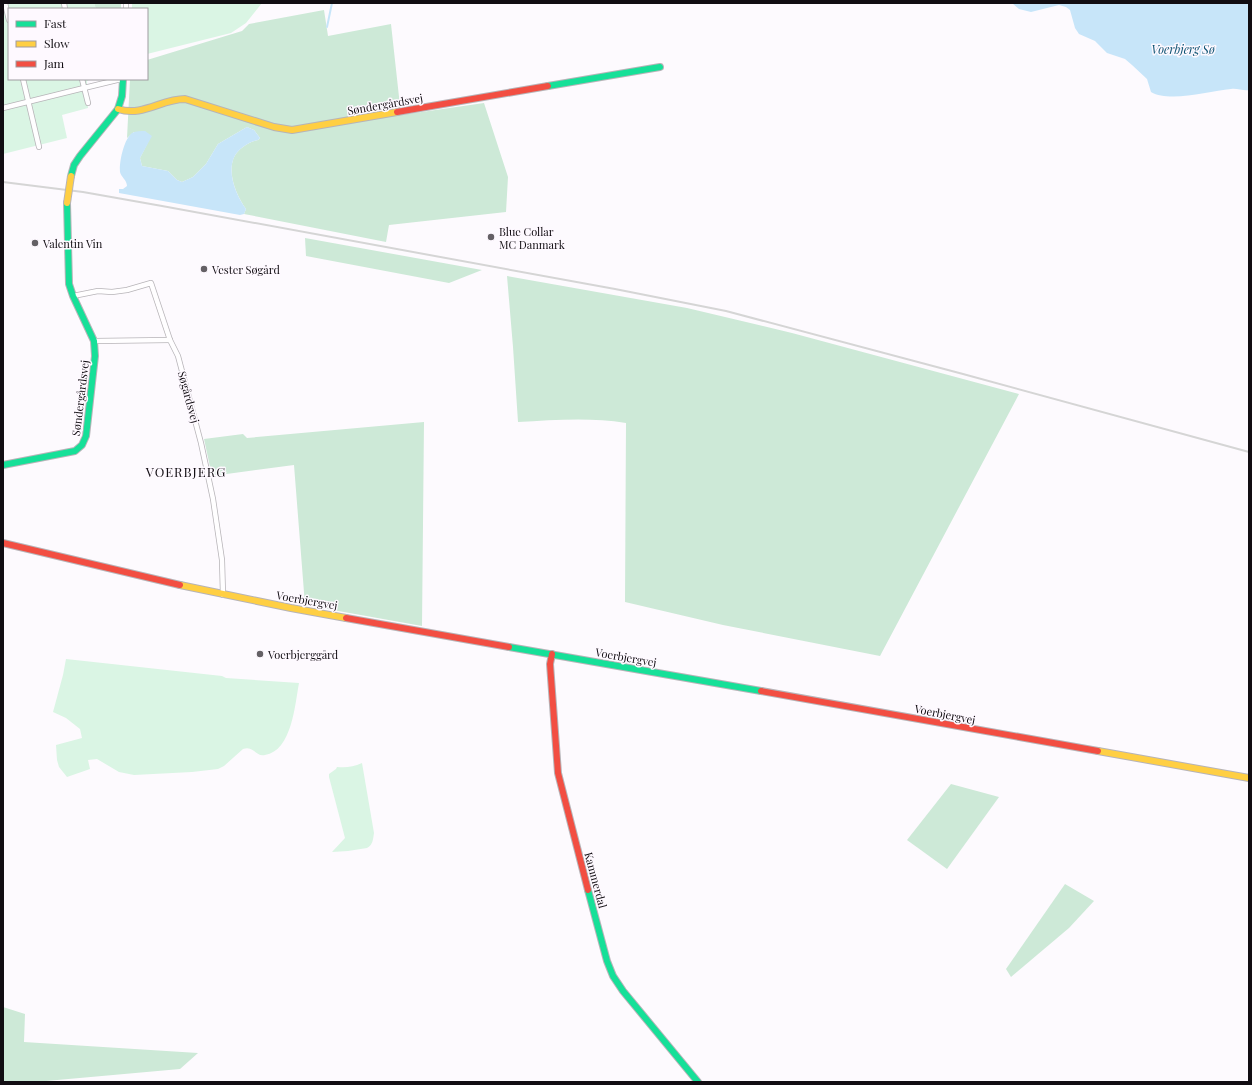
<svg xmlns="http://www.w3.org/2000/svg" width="1252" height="1085" viewBox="0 0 1252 1085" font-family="'Playfair Display',serif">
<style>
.green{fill:#daf5e4}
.forest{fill:#cde9d7}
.water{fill:#c7e5f9}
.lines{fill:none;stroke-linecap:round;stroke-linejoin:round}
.stream{stroke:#c7e5f9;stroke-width:2}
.street-casing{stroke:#b7b4b8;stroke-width:6}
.fast-casing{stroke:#b7b4b8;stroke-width:8}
.slow-casing{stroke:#b7b4b8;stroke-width:8}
.jam-casing{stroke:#b7b4b8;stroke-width:8}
.street{stroke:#fffeff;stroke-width:4.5}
.fast{stroke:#16e098;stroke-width:6}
.slow{stroke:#ffcf43;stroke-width:6}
.jam{stroke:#f24e42;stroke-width:6}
.rail{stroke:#d5d5d5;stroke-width:2}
.slow-bridge-casing{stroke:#b7b4b8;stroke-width:8;stroke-linecap:butt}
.slow-bridge{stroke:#ffcf43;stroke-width:6}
.poi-dot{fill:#646065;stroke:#fef9ff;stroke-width:1.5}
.labels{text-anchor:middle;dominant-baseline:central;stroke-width:3;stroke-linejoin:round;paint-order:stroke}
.street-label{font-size:11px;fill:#110d12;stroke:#fef9ff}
.poi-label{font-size:11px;fill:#110d12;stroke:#fef9ff;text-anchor:start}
.water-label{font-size:12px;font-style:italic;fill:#0b5172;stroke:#fef9ff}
.quarter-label{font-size:13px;letter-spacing:1px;fill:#110d12;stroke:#fef9ff}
</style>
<rect width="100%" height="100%" fill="#fdfafe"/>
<g class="green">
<path d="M3,3H94L96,9H9V79H91L87,81L88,108L62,115L67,138L3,154V16L4,15Z"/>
<path d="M132,3H262L246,23L231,33L147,54V9H132Z"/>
<path d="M66,659L222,676L226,678L299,683C295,704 292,751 265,755C255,757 254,745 243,749L224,766L218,769L192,772L134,775L119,772L97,759L88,760L90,769L67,777L59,767L57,760L56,745L82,738L80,729L66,718L53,712L63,675Z"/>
<path d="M362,763L374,833C373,839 373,845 367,848L348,851L332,852L345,838L329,777V774L336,769L337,767C346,768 353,767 362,763Z"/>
</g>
<g class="forest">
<path d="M94,3H121V9H96Z"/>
<path d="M324,10L328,36L391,24L401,115L484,103L508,177L506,212L389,225L386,242L244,214L246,209C234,192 222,161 243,147C248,143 252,141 258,140L260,138L254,130L247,127L218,144L206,164L193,177L182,182L177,180L168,171L142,166L140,158L151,136L134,132L127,138L130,79H147V60L242,31L249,24Z"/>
<path d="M305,238L482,270L449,283L306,256Z"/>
<path d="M507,276L687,308L792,333L1019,394L880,656L723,625L625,602L626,423C590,417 554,420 518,422L513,347Z"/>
<path d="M424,422L422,626L305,605L294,465L212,476L204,439L243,434L247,438Z"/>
<path d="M951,784L999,797L947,869L907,840Z"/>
<path d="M1065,884L1094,901L1069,928L1011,977L1006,969Z"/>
<path d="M3,1007L25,1014L24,1042L198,1053L180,1069L35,1082H3Z"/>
</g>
<g class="water">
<path d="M1012,3H1249V90C1243,91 1237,88 1231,89C1209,91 1170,103 1151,92L1147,79L1132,65L1125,59L1107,53L1095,41L1079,34L1075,28L1070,10L1066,7L1059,5L1031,12L1019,9Z"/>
<path d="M247,127L254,130L260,138L258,140C252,141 248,143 243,147C222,161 234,193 246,209L244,214L240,215L119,193V189H123L127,186C127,180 121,177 120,172C119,162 124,139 132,133C136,131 141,131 145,131L152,136L140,158L142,166L168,171L177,180L182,182L193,177L206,164L218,144Z"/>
</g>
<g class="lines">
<path class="stream" d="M327,27L332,3"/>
<defs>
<g id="street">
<path d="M5,3L9,20"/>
<path d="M64,3L65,9"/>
<path d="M126,9V3"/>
<path d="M23,79L39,147"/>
<path d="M82,79L88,103"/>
<path d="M3,108L84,88L117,80H123"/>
<path d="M73,296L98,291L112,292L127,290L151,283L170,340L178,356L201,443L213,499L222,560L223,595"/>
<path d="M94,341L170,340"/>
</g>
<g id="fast">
<path d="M548,86L660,67"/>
<path d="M71,176L74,165L80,156L118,109L122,96L123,79"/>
<path d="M3,465L75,451L82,445L86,436L95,356L94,341L73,296L69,284L67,203"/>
<path d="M509,647L761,691"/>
<path d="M588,890L607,961L613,976L623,991L698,1082"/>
</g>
<g id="slow">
<path d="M118,109C143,117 161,99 185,99L274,127L292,130L397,112"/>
<path d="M180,585L291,608L346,618"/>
<path d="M1098,751L1249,778"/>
</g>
<g id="jam">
<path d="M397,112L548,86"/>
<path d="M3,543L180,585"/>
<path d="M346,618L509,647"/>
<path d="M552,654L550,664L558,773L588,890"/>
<path d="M761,691L1098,751"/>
</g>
</defs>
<use href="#street" class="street-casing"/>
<use href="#fast" class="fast-casing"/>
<use href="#slow" class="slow-casing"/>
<use href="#jam" class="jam-casing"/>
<use href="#street" class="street"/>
<use href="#fast" class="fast"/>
<use href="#slow" class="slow"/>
<use href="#jam" class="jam"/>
<path class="rail" d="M3,182L83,192L162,206L615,289L726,311L963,374L1249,452"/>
<defs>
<path id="slow-bridge" d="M67,203L71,176"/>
</defs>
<use href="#slow-bridge" class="slow-bridge-casing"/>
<use href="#slow-bridge" class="slow-bridge"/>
</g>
<g class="poi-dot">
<circle cx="491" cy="237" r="4"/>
<circle cx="35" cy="243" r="4"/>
<circle cx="204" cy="269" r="4"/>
<circle cx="260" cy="654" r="4"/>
</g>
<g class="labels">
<g class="street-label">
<text transform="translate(385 104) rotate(-10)">Søndergårdsvej</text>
<text transform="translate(189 397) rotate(75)">Søgårdsvej</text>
<text transform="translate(80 398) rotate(-83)">Søndergårdsvej</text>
<text transform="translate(307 600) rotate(10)">Voerbjergvej</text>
<text transform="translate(626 657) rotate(10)">Voerbjergvej</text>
<text transform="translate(945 714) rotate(11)">Voerbjergvej</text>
<text transform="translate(596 880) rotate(75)">Kammerdal</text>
</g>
<g class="poi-label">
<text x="499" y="231">Blue Collar<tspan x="499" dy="13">MC Danmark</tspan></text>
<text x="43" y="243">Valentin Vin</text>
<text x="212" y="269">Vester Søgård</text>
<text x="268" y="654">Voerbjerggård</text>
</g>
<g class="water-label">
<text x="1183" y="49">Voerbjerg Sø</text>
</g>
<g class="quarter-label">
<text x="186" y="471">VOERBJERG</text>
</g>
</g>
<rect width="1252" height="1085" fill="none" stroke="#110d12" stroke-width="8"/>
<rect x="8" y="8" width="140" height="72" fill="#fef9ff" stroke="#9f9ba0"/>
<rect x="16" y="21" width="20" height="6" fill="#16e098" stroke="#9f9ba0"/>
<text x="44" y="28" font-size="12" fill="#110d12">Fast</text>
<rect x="16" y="41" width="20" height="6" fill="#ffcf43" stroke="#9f9ba0"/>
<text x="44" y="48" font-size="12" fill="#110d12">Slow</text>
<rect x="16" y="61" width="20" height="6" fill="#f24e42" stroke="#9f9ba0"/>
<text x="44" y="68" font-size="12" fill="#110d12">Jam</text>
</svg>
